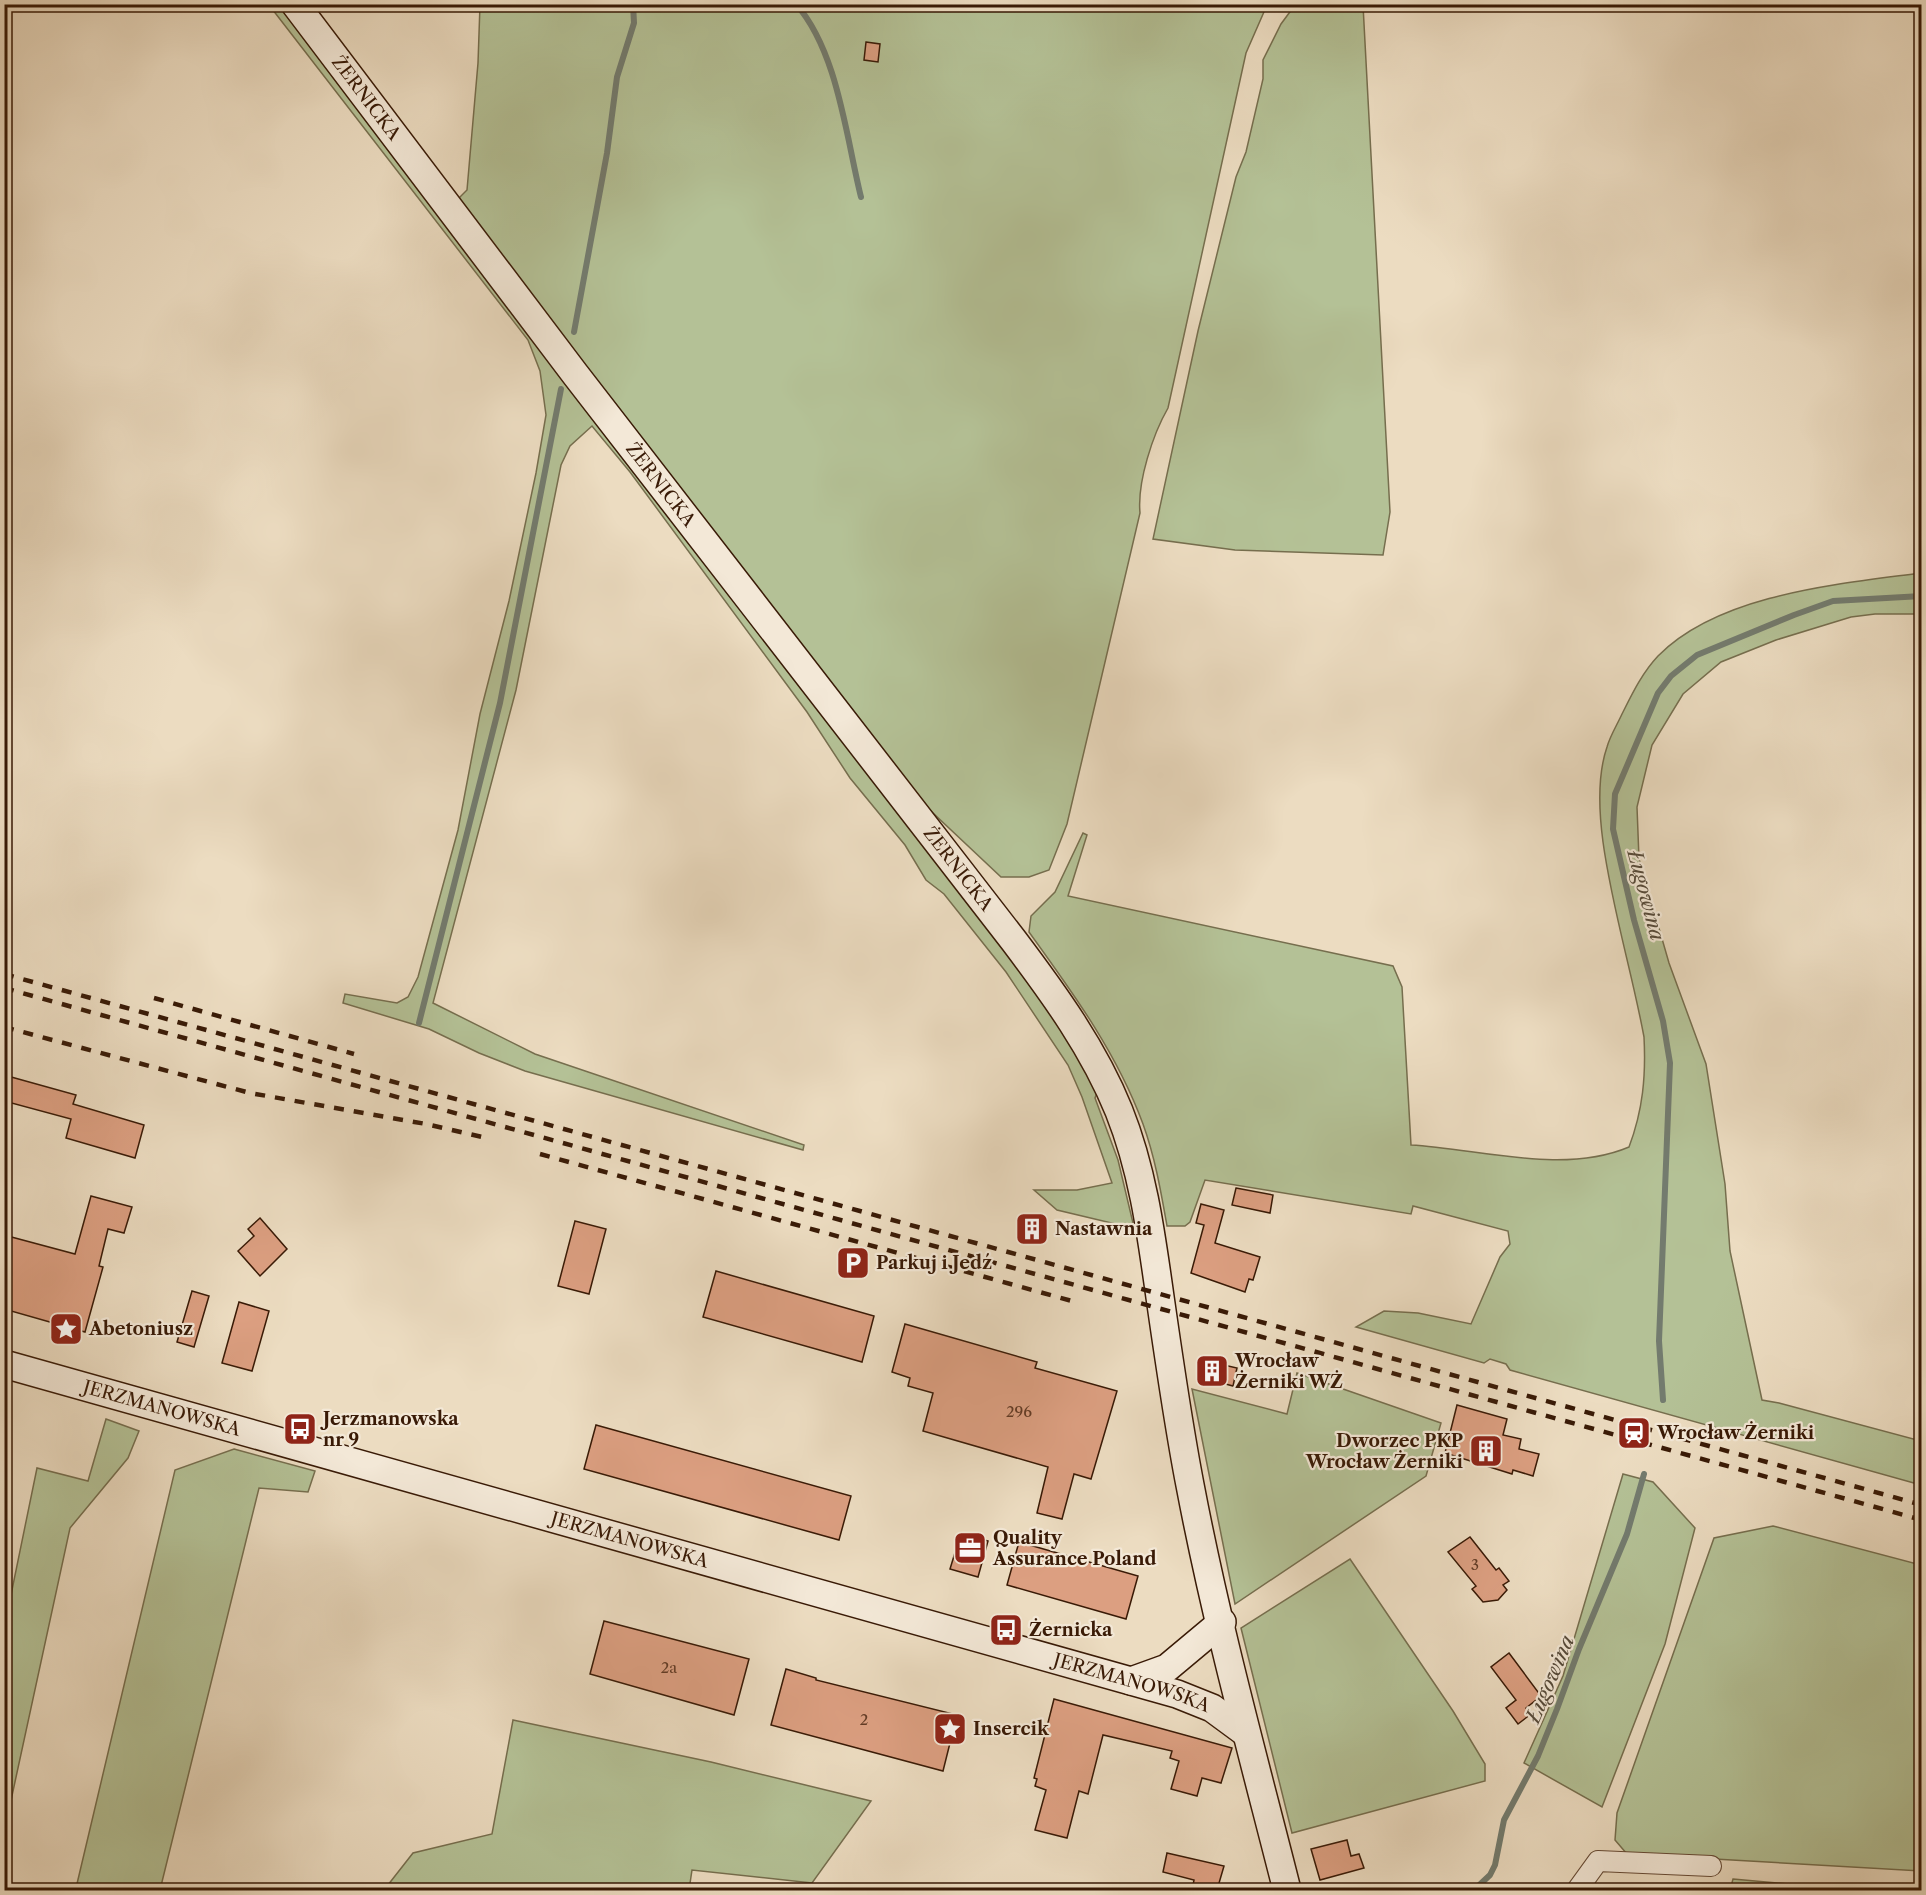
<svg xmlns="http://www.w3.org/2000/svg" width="1926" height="1895" viewBox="0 0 1926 1895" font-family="'Libre Caslon Text',serif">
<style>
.green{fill:#b4c196;stroke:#766e4e;stroke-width:1.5}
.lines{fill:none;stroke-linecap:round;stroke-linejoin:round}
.stream{stroke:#737b6e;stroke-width:6}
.building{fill:#dc9f81;stroke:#391a06;stroke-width:1.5}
.street-casing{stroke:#664a35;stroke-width:22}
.secondary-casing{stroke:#391a06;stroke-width:30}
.street{stroke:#f3e8d7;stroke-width:20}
.secondary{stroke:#f3e8d7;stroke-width:27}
.rail{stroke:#391a06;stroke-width:4.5;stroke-dasharray:10 10;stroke-linecap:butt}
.labels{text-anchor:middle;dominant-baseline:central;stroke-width:4.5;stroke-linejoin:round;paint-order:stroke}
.number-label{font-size:15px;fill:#623b25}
.street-label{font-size:18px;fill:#391a06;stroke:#f3e8d7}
.poi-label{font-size:18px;font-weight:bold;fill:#391a06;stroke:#f3e8d7;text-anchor:start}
.water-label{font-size:20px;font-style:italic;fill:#564a3a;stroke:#f3e8d7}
</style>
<rect width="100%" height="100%" fill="#ecdcc1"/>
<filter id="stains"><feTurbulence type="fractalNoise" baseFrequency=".00333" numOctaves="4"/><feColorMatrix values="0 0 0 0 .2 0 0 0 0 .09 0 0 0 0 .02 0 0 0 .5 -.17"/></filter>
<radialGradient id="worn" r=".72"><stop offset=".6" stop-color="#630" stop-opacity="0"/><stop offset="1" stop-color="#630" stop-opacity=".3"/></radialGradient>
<g class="green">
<path d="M269,5H281L1053,1012L1098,1090L1095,1098L1118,1160L1133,1223L1124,1226L1057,1210L1034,1190H1077L1112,1183L1082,1097L1068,1065L1006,972L944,894L926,880L905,845L850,778L807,712L630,472L592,426L570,446L561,465L516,690L433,1003L535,1054L804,1145L803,1150L525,1071L479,1053L429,1029L343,1003L345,994L397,1003L408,997L418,977L458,830L480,714L509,601L536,473L546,415L540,371L528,340Z"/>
<path d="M480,5H1267L1246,53L1168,408C1153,434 1137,482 1140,513L1067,824L1049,870L1029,877H1001L916,797L457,200L467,190L478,63Z"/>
<path d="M1295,5H1363L1390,512L1383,555L1235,550L1153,539L1198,331L1236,177L1246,152L1263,79V60L1281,24Z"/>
<path d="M1921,573V614H1875L1851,617L1776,640L1721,662L1683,694L1652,745L1637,807L1639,859L1669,963L1706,1064L1725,1184L1730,1251L1762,1400L1779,1403L1921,1441V1485L1510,1370L1506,1364L1490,1359L1484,1363L1356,1327L1384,1311L1418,1313L1471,1324L1500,1257L1510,1244L1508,1231L1413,1206L1411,1214L1205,1180L1190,1222L1185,1226H1167C1161,1192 1155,1157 1143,1124C1117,1053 1073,993 1029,932L1031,916L1055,892L1083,833L1087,835L1068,896L1393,966L1402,987L1411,1145C1480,1149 1563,1175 1629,1147C1643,1110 1646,1076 1644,1037C1632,972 1612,908 1603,842C1599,812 1597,776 1607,747C1610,736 1617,725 1622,714C1632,694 1642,673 1658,656C1719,594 1838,584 1921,573Z"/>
<path d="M1297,1373L1441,1423L1426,1476L1235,1604L1192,1389L1287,1414Z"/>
<path d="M106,1419L139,1431L128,1458L70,1528L5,1828V1624L37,1468L88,1481Z"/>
<path d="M234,1449L315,1471L308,1492L259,1488L160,1890H86L76,1888L175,1470Z"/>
<path d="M1623,1474L1653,1482L1695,1528L1665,1644L1602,1807L1524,1763L1563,1676Z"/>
<path d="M1773,1526L1921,1565V1871L1627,1854L1615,1840L1617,1813L1714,1538Z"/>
<path d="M1350,1559L1453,1711L1485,1764V1781L1292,1833L1241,1628Z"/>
<path d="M513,1720L711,1762L871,1801L812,1883L692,1870L689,1890H384L413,1853L492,1834Z"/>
<path d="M1733,1879L1855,1890H1730Z"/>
</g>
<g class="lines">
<g class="stream">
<path d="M796,4C838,52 846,137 861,197"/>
<path d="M574,332L607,153L617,77L634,23L633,4"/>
<path d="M419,1023L500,703L561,389"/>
<path d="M1663,1400L1659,1341L1670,1063L1663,1021L1634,920L1613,829L1615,794L1658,693L1671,676L1697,655L1794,615L1833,601L1922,596"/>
<path d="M1474,1890L1490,1875L1495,1865L1504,1820L1538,1756L1557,1709L1579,1649L1627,1534L1644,1474"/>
</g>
</g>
<g class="building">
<path d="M866,42L880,44L878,62L864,60Z"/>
<path d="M4,1075L76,1095L73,1104L144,1125L135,1158L66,1138L71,1119L4,1101Z"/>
<path d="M1236,1188L1273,1195L1270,1213L1232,1205Z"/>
<path d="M91,1196L132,1207L124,1233L108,1229L99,1266L103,1267L85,1332L4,1309V1235L75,1254Z"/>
<path d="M1201,1204L1224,1210L1215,1243L1260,1257L1253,1280L1249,1279L1245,1292L1191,1273L1204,1225L1196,1223Z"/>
<path d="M260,1218L287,1249L260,1276L238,1251L254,1236L248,1229Z"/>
<path d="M575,1221L606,1229L589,1294L558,1286Z"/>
<path d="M716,1271L874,1316L862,1362L703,1317Z"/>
<path d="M192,1291L209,1296L194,1347L177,1342Z"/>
<path d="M239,1302L269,1311L252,1371L222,1363Z"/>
<path d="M905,1324L1037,1362L1035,1368L1117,1391L1091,1479L1074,1474L1062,1519L1037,1513L1048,1467L923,1431L933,1393L908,1386L910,1378L892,1372Z"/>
<path d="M1211,1362L1237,1368L1233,1386L1207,1379Z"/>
<path d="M1457,1405L1507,1419L1503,1435L1521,1439L1519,1449L1539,1454L1533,1476L1513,1470L1512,1474L1445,1453Z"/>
<path d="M596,1425L851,1496L839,1540L584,1469Z"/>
<path d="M961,1533L988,1541L978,1577L950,1569Z"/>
<path d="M1470,1537L1496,1570L1499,1568L1509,1581L1503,1585L1507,1590L1498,1600L1483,1602L1472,1589L1476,1586L1448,1552Z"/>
<path d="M1019,1542L1138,1576L1126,1619L1007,1585Z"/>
<path d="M604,1621L749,1659L734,1715L590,1674Z"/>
<path d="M1509,1653L1541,1696L1526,1708L1531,1714L1518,1724L1506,1708L1516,1700L1491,1667Z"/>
<path d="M786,1669L816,1678V1680L957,1715L943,1771L771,1725Z"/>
<path d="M1054,1699L1232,1748L1221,1783L1202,1778L1197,1796L1171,1789L1179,1761L1170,1758L1172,1751L1103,1735L1088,1794L1079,1791L1067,1838L1035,1830L1046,1790L1035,1786L1037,1779L1034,1778Z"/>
<path d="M1347,1840L1351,1856L1359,1854L1364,1868L1320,1880L1311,1849Z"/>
<path d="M1167,1853L1224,1866L1217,1890H1192L1194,1880L1163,1872Z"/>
</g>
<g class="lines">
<defs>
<path id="street" d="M1577,1890L1598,1861L1711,1866"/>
<g id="secondary">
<path id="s1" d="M295,4L575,374L1014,941C1054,994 1094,1049 1119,1111C1143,1171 1151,1233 1160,1297C1169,1360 1178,1423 1190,1485C1216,1622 1253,1756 1287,1890"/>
<path id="s2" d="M4,1364L1177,1694L1212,1708L1246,1733"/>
<path d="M1131,1681L1167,1668L1222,1622"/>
</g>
</defs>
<use href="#street" class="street-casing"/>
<use href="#secondary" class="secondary-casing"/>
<use href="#street" class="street"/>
<use href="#secondary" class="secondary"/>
<g class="rail">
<path d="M4,974L1922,1505"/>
<path d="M4,988L1922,1520"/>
<path d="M154,998L354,1054"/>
<path d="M4,1027L250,1093L426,1124L482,1137"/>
<path d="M540,1154L1072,1301"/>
</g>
</g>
<defs>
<symbol id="building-square" viewBox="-11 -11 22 22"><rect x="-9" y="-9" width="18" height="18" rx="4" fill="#8f2418" stroke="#f3e8d7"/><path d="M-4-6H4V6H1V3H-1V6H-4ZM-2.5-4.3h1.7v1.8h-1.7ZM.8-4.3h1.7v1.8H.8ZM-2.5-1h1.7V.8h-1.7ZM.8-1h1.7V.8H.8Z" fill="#fff"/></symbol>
<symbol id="parking-square" viewBox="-11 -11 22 22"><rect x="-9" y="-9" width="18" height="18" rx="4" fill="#8f2418" stroke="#f3e8d7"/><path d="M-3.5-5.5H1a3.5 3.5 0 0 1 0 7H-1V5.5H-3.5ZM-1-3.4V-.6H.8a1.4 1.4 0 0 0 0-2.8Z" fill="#fff"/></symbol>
<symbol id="sight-square" viewBox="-11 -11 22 22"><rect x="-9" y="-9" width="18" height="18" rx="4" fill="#8f2418" stroke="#f3e8d7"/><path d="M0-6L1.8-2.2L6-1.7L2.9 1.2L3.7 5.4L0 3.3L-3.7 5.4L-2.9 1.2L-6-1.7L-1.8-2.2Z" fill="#fff"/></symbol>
<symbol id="bus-square" viewBox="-11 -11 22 22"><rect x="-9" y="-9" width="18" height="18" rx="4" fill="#8f2418" stroke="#f3e8d7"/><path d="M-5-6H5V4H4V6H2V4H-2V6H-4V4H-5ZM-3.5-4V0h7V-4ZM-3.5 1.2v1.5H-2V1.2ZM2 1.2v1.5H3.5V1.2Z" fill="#fff"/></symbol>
<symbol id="station-square" viewBox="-11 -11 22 22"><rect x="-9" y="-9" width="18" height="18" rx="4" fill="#8f2418" stroke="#f3e8d7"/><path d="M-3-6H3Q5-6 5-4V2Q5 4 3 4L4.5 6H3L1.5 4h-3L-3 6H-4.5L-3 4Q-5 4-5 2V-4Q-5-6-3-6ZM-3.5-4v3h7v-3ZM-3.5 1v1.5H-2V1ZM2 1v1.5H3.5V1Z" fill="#fff"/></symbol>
<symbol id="office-square" viewBox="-11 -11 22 22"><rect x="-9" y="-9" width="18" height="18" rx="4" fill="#8f2418" stroke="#f3e8d7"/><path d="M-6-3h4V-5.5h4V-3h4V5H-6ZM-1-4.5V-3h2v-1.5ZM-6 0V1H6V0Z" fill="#fff"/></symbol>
</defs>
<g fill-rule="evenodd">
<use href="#building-square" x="1013" y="1210" width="38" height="38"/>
<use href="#parking-square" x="834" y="1244" width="38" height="38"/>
<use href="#sight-square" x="47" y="1310" width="38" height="38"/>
<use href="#building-square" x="1193" y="1352" width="38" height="38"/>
<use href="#bus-square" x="281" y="1410" width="38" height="38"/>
<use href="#station-square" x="1615" y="1414" width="38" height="38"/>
<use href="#building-square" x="1467" y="1432" width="38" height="38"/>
<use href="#office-square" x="951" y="1529" width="38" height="38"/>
<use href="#bus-square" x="987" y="1611" width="38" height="38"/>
<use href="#sight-square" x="931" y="1710" width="38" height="38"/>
</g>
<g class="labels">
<g class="number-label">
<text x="1019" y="1411">296</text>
<text x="1475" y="1564">3</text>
<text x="669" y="1667">2a</text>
<text x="864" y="1719">2</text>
</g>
<g class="street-label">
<text stroke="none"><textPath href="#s1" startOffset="118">ŻERNICKA</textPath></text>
<text stroke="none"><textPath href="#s1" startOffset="604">ŻERNICKA</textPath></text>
<text stroke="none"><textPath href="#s1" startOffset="1090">ŻERNICKA</textPath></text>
<text stroke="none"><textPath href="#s2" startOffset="164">JERZMANOWSKA</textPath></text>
<text stroke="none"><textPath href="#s2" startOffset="650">JERZMANOWSKA</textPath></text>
<text stroke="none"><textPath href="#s2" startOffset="1172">JERZMANOWSKA</textPath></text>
</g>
<g class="poi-label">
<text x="1055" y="1229">Nastawnia</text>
<text x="876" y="1263">Parkuj i Jedź</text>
<text x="89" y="1329">Abetoniusz</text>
<text x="1235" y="1361">Wrocław<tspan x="1235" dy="21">Żerniki WŻ</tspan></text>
<text x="323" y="1419">Jerzmanowska<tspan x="323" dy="21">nr 9</tspan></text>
<text x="1657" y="1433">Wrocław Żerniki</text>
<text x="1463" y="1441" text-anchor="end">Dworzec PKP<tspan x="1463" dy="21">Wrocław Żerniki</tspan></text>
<text x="993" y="1538">Quality<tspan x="993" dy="21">Assurance Poland</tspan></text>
<text x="1029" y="1630">Żernicka</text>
<text x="973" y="1729">Insercik</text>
</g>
<g class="water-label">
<text transform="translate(1646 895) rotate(75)">Ługowina</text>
<text transform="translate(1550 1679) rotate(-67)">Ługowina</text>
</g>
</g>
<rect width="1926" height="1895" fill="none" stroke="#ecdcc1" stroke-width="24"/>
<rect x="6" y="6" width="1914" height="1883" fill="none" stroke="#391a06" stroke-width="3"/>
<rect x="12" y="12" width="1902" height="1871" fill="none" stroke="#391a06" stroke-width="1.5"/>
<rect width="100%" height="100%" filter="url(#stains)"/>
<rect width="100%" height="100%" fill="url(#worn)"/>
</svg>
